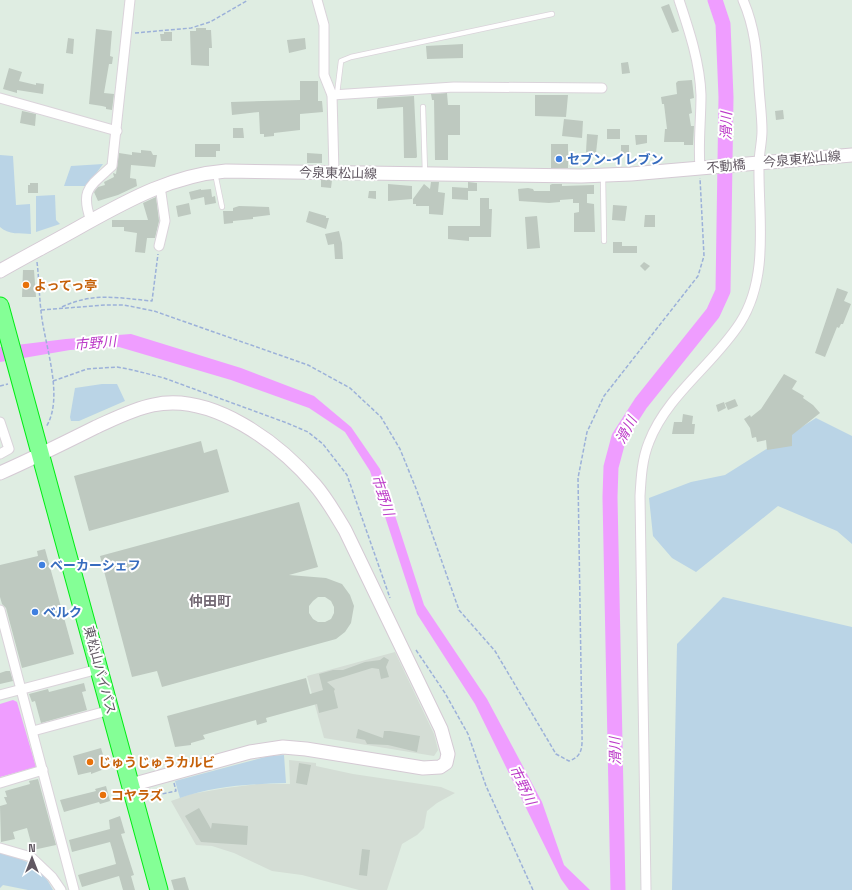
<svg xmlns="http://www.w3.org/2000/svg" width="852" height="890" viewBox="0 0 852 890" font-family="'Space Grotesk','Noto Sans JP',sans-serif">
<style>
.industrial{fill:#d4ddd5}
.green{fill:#bad4e6}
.water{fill:#ef9dff}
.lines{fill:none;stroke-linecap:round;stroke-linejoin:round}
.river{stroke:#ef9dff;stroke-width:15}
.building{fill:#bec9c0;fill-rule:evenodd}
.lane-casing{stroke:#dad3da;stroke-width:6}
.street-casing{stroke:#dad3da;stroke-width:11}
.secondary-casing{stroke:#d5cad4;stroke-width:15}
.highway-casing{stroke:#00ec15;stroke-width:19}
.path{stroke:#9cb1d9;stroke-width:1.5;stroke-dasharray:4 2;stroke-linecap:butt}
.lane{stroke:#fff;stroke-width:4.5}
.street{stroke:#fff;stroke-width:9}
.secondary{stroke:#fff;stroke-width:13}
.highway{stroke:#84ff96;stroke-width:17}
.shop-dot{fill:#3f7fe0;stroke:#fff;stroke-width:1.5}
.food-dot{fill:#e8710a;stroke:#fff;stroke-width:1.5}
.labels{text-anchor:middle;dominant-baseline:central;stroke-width:4;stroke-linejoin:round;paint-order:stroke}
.shop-label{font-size:13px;font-weight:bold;fill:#366cbe;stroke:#fff;text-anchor:start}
.street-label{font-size:13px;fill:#615862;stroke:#fff}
.food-label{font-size:13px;font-weight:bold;fill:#c56008;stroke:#fff;text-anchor:start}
.water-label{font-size:14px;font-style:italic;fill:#bc3ac8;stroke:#fff}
.neighbourhood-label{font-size:14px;font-weight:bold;fill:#736974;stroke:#fff}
</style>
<rect width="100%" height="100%" fill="#dfede2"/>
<g class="industrial">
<path d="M395,652L434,734L438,750L434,756L324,738L307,676Z"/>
<path d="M289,760L316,763V766L353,774L441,787L455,793L437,803L427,811L424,828L417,835L402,844L387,890H359L302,875L272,871L234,853L212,846L196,845L171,801L191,794L226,788L257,784H290Z"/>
</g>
<g class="green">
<path d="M0,155L13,156L16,205L30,204L31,234C21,233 8,235 0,227Z"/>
<path d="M103,164L87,186H64L71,166Z"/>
<path d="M55,195L56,220L60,224L36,232V196Z"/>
<path d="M102,384H117L125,401L79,421H71L70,417L75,388Z"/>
<path d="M816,418L852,436V544L837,531L778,506L696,572L672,558L653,536L649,498L691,482L725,475Z"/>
<path d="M723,597L852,627V890H672L677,644Z"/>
<path d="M284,755L286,783C251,784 213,786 180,798L175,781L269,756Z"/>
<path d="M0,853C26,860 40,864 53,890H28L3,885L0,888Z"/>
</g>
<g class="water">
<path d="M131,334L241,368L314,396L351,427L380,469L424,605L487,699L542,802L564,865L590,890H569L561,879L475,704L417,614L370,471L345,432L309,408L231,380L119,347L70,350L0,362V347L66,339Z"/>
<path d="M13,700L17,702L36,767L0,777V704Z"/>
</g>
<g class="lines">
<path class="river" d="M618,890L610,497L611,467L619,437L641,403L713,313L723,291L726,97L723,24L715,0"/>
</g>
<g class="building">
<path d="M669,4L679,31L672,33L661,7Z"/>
<path d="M196,28H206V30H211L212,48H209V66L191,65L190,31H196Z"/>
<path d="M96,29L112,31L110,56L113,57L112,64H109L104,93L114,94L112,110L106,109V107L102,106L89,104Z"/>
<path d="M164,32H172V41H161L160,34H164Z"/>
<path d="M68,38L74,39L73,54L66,53Z"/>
<path d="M305,38L306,49L289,53L287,40Z"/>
<path d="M463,44V58L427,59L426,46Z"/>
<path d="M628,62L630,73L622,74L621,63Z"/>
<path d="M9,68L22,72L19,81L36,85V83L44,84L43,94L17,90V93L3,89Z"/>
<path d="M692,80L694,98L690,99L692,113L689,114L691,126H694L693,145H684V142H664L665,129H667L664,104H662L661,97L677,94L676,83L678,81Z"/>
<path d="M300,81H318V101H322L323,112L300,114V130L274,133V136L264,137V134H260L259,112L232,115L231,102L300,100Z"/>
<path d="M447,93L448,105H460V135H448V160H435L434,100H432L431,94Z"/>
<path d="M535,95H568L566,117L535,116Z"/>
<path d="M414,96L417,157L416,158H404L403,107L377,109V100L378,98Z"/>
<path d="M783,110L784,119L776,120L775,111Z"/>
<path d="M22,111L36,114L35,126L20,123Z"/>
<path d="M564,119L583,121L582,138L562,136Z"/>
<path d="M233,128H243L244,138H233Z"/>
<rect x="607" y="129" width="13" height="10"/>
<path d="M587,134L598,135L596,153L586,152Z"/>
<path d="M635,135H647V143L636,145Z"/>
<path d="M195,144H220V151H216V157H195Z"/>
<rect x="551" y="144" width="17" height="24"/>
<rect x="621" y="145" width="8" height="9"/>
<path d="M141,150L151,151L153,155H157L155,167L131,165L130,178L136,179L137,186L118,195L98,201L94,192L98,187L105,185L104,182L114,177L113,173L116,174L119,153L132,155V152L141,153Z"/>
<path d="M307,153L322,154V163H307Z"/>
<path d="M321,180H332L331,188L321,187Z"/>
<path d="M431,182H439L438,192L445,193L443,215L429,214V206H416V204H413V199L424,184L430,189Z"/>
<path d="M468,182L477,183V191H468V200L452,199V187L468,188Z"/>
<path d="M30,183H38V193H28V185H30Z"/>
<path d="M388,184L412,186V199L388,201Z"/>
<path d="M552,184H562V186L594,185V194H587V203L594,204L595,232H574V213L579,212V203H573V199L560,200V202L549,203L519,201L518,189L528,188L533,189L534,191H550V185Z"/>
<path d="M201,189V190L211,189L212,197L215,196L216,203L205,205L204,197L191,200L189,192Z"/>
<path d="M369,191H376V199L368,198Z"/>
<path d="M156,197L159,221L155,238H147L145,253L135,252L137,233L124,231V227H112V220H148L143,203Z"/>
<path d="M480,198H489V209H492L491,237H469V241L448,239V226H480Z"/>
<path d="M189,203L191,214L178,217L176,206Z"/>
<path d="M613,205L627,206L625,221L612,220Z"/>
<path d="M239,206L269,207L270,215L253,217V219L233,221V223L224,224L223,211H233V208Z"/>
<path d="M309,211L326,216V218H329L326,229L306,222Z"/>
<path d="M645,215H655V227H644Z"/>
<path d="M537,216L540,248L527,249L525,217Z"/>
<path d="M339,231L342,243L343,259H335L334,244L328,245L325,234Z"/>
<path d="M613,242H622V246H637V253H613Z"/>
<path d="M644,262L650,266L645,271L640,266Z"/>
<path d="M23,270H34L36,297H22Z"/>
<path d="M837,288L848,292L844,301L851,304L843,324H841L839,328L837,327L825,357L815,353Z"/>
<path d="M784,374L797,381L792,389L804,396L803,398L813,405L820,413L792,435V446L767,450L766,440L757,442L756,437L752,438L750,428L744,419L750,415L751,417L761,409Z"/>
<path d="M735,399L738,406L728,410L725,403Z"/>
<path d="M724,402L726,408L718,412L716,405Z"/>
<path d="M683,414L693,416L692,424H695L694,434H672L674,422H682Z"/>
<path d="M201,441L204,453L217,449L229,492L89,531L74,476Z"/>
<path d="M299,502L318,567L289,575L326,578L342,584L350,595L354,606L351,623L345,632L336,639L162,687L157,671L132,677L100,556ZM318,597H325L331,601L334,607V613L331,619L325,622H318L313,619L309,613V606L313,601Z"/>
<path d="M45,549L74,654L22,668L6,608L2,604L0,597V565L38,556L37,551Z"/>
<path d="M384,657L389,660L386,667L389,677L381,679L379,669L372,668L327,682L335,689L334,691L338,708L319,713L317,704L266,718L267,722L257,725L256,720L203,735L205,739L191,743V745L175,747L167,716L306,678L310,694L323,690L319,674L333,670H343L365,662L380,660Z"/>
<path d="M6,671H10L13,681L0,684V673Z"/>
<path d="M84,683L86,691L82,692L87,710L41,723L35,701L32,702L29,694L48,689L49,692Z"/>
<path d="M358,729L383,738L384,731H390L420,736L417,752L388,745L367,744L365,740L356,738Z"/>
<path d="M101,748L107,768L91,774V772L78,775L73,756Z"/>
<path d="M299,763L311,765L307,785L296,783Z"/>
<path d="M38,779L56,845L33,850L27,828L13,832L15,839L1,842L0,806L7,804L4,797H7L5,791L30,784L29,781Z"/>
<path d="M106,786L110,801L100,804L99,802L64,812L60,800L96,791L95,789Z"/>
<path d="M199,808L211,829L212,823L248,826L247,845L201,842L185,816Z"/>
<path d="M120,816L125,833L121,834L134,875L131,876L135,890H123L119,876L82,887L78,875L116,864L113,852L110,842L72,852L69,840L110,829L109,820Z"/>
<path d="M362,849L370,850L367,876L359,875Z"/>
<path d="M185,877L189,890H174L171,880Z"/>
</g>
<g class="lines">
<defs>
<g id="lane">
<path d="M337,94L341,61L351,57L552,14"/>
<path d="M423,107L425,173"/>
<path d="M215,173L222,207"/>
<path d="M603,177L604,241"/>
</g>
<g id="street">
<path d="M317,0L324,25V75L332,95L334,173"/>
<path d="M679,0C689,30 700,63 701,95C701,120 698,144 700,168"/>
<path d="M332,95L454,87L602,88"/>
<path d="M0,98L117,131"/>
<path d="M91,221C80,190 89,187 112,166L130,0"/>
<path d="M159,246L165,221L160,186"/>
<path d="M0,422L9,449L0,454"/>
<path d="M0,610L74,890"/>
<path d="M0,695L91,671"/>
<path d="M33,731L103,712"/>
<path d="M0,783L43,770"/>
<path d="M0,848L31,857L52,877L61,890"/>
<path d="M646,890L640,496C641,478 642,459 649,442C667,395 713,365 740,323C770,276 758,216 759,164C759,153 762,142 762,131C762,117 760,102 759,88C757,57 756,30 743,0"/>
</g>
<g id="secondary">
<path d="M0,271C28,255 57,240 85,224C130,199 174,175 226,171L581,176L631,174L852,155"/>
<path d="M0,473C32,459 64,443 96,427C114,419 133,409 153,405C212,392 279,443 315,485C327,499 336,515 345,530L441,729L448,754L446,763L440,767L423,768L306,749L283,747L250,752L131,785"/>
</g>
<path id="highway" d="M0,306L159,890"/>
</defs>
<use href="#lane" class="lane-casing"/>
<use href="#street" class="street-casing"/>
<use href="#secondary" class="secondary-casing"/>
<use href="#highway" class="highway-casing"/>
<g class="path">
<path d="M135,33L191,28L210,22L248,0"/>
<path d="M37,262C39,278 39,294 41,311C44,344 65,397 46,427"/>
<path d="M62,307C93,292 119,298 152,301L158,254"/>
<path d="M41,310L105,305H124L154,311L308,365L350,388L381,417L400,449L417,491L459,610L495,651L556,754L569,761C584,756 582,745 582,731L578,478L587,432L604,396L698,276L704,256L700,178"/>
<path d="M53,381L87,369L117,367L133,370L164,378L287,423L308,432L323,444L347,475L390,598"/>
<path d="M0,386L8,384"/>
<path d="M416,650L445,693L468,734L486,786L533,890"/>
<path d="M151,791L162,794L176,791L174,783"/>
</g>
<use href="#lane" class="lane"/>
<use href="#street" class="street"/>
<use href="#secondary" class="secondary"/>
<use href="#highway" class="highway"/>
</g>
<g class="shop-dot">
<circle cx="559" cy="159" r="4"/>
<circle cx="42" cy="565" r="4"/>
<circle cx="35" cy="612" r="4"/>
</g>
<g class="food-dot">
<circle cx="26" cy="285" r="4"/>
<circle cx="90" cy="762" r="4"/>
<circle cx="103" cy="795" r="4"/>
</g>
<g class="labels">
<g class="shop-label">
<text x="567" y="159">セブン-イレブン</text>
<text x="50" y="565">ベーカーシェフ</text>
<text x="43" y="612">ベルク</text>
</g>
<g class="street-label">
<text transform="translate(802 159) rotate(-5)">今泉東松山線</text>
<text transform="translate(726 166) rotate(-6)">不動橋</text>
<text transform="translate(338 173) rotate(1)">今泉東松山線</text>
<text transform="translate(100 670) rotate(75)">東松山バイパス</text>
</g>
<g class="food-label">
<text x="34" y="285">よってっ亭</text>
<text x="98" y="762">じゅうじゅうカルビ</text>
<text x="111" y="795">コヤラズ</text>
</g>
<g class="water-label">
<text transform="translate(726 126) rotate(-89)">滑川</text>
<text transform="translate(95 343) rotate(-5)">市野川</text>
<text transform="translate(626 430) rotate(-62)">滑川</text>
<text transform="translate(383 495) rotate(72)">市野川</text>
<text transform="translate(615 751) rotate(-91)">滑川</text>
<text transform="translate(523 785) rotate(64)">市野川</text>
</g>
<g class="neighbourhood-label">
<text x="210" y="601">仲田町</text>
</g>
</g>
<g transform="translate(32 858)" stroke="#ffffff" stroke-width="3" paint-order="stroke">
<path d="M0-3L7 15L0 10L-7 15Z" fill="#615862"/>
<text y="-6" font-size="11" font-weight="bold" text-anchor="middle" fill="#615862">N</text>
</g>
</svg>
